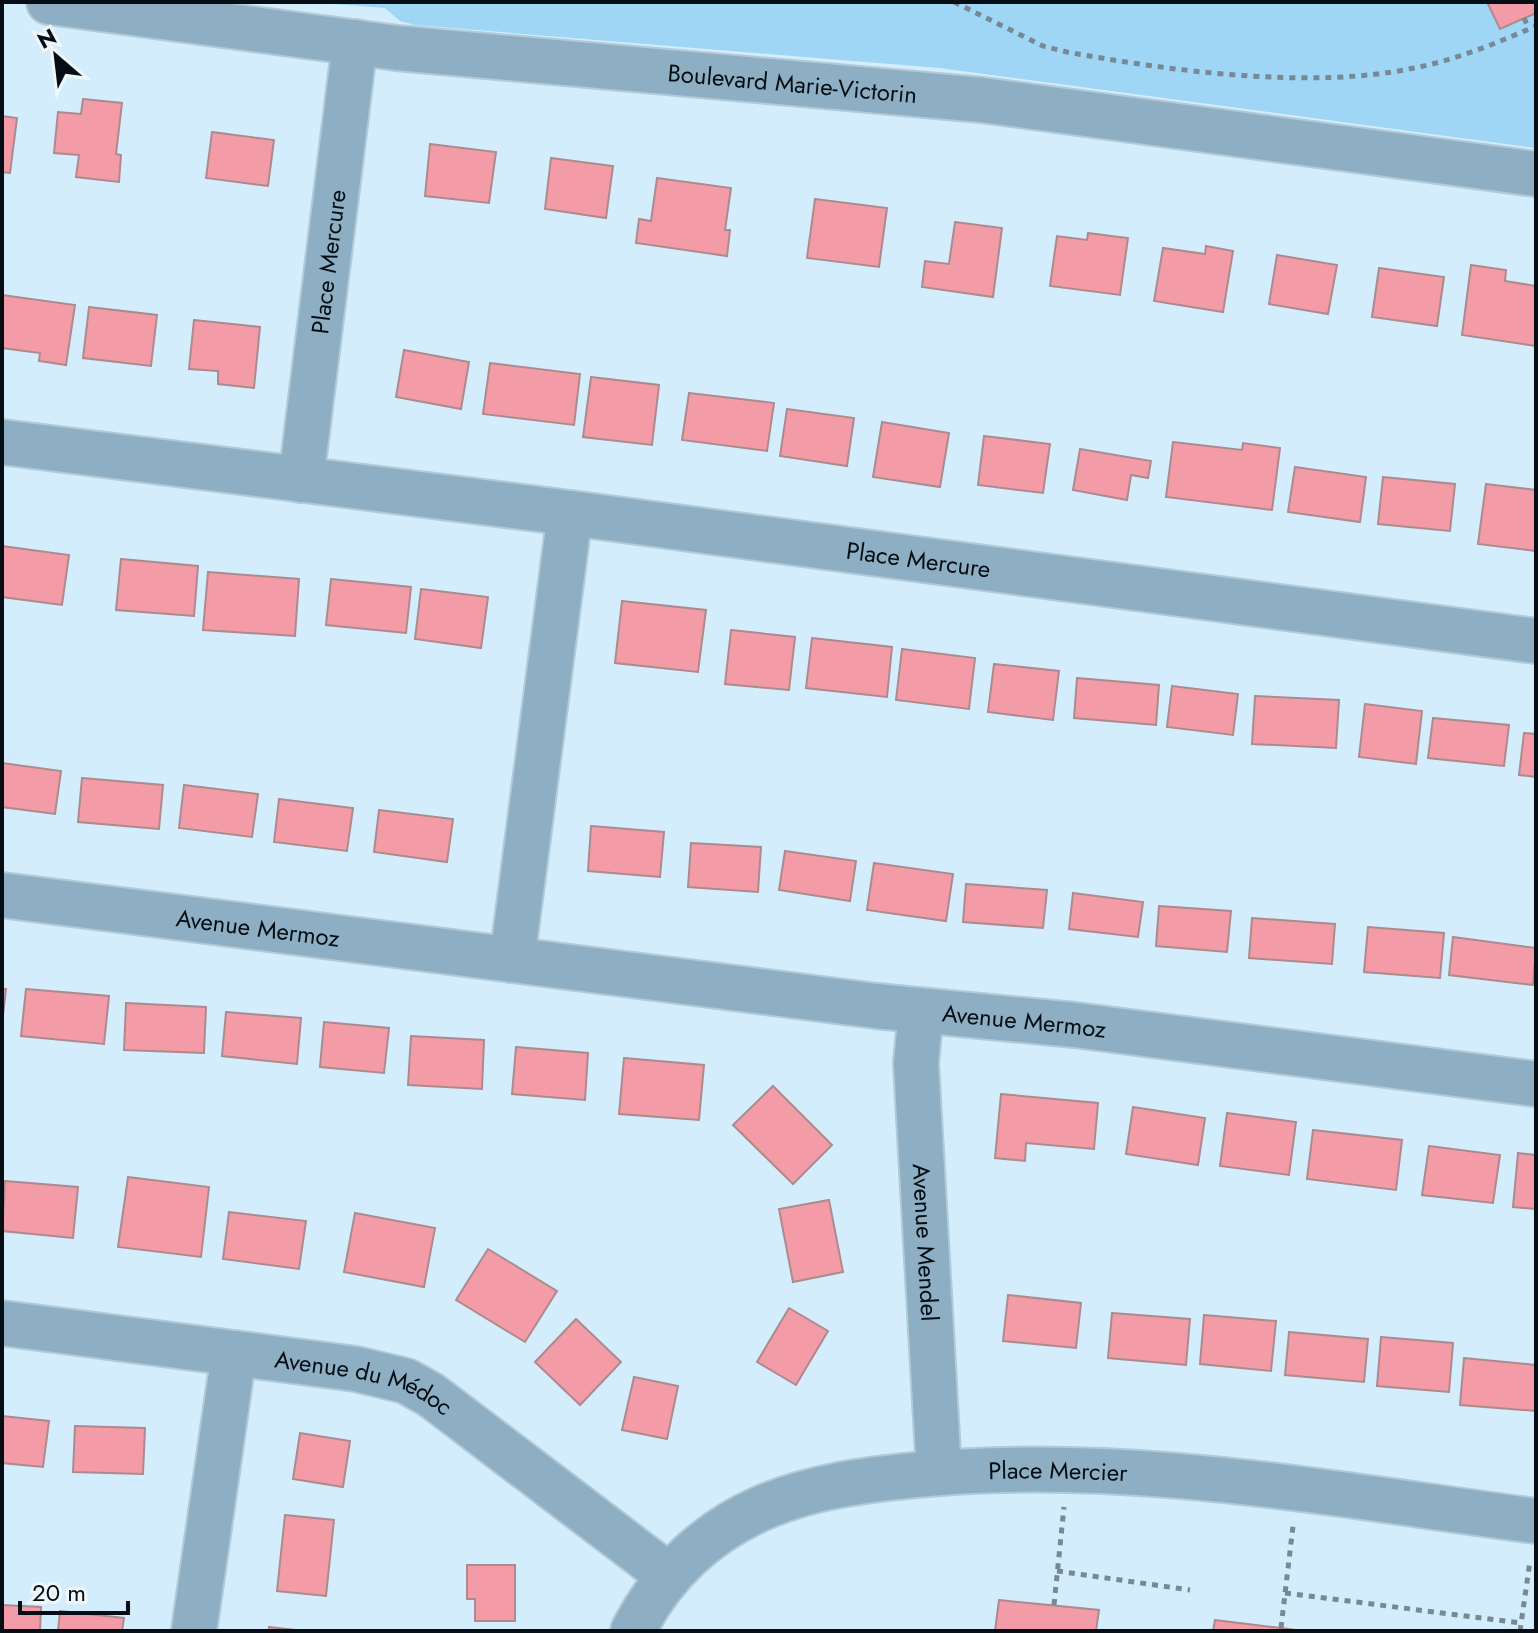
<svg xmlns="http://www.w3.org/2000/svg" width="1538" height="1633" viewBox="0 0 1538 1633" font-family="Jost,sans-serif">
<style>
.green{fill:#a0d6f5}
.building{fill:#f39ca7;stroke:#ac8a8d;stroke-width:2}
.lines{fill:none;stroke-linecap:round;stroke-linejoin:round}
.minor-casing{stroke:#b2c9d7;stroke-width:48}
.path{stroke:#768994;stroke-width:5;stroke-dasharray:6 6;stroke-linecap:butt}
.minor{stroke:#8eafc3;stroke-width:44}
.labels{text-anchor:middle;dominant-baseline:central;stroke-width:6;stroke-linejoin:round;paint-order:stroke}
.street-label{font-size:24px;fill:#040e14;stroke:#f0f7fb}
</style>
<rect width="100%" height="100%" fill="#d3edfc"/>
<path class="green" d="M308,2H1536V148L939,68L415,25L400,21L385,8Z"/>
<g class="building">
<path d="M1487,2H1536V13L1500,29Z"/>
<path d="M83,99L122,103L116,154L121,155L119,182L76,177L79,155L54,153L58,112L81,114Z"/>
<path d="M2,116L17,118L10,173L2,172Z"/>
<path d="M212,132L274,140L268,186L206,178Z"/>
<path d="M430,144L496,152L489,203L425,196Z"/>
<path d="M551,158L613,166L606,218L545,209Z"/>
<path d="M657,178L731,188L725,230H730L727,256L636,243L639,219L651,221Z"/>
<path d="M815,199L887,208L879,267L807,258Z"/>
<path d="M955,222L1002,228L993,297L922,287L925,261L949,264Z"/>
<path d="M1088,233L1128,238L1120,295L1050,286L1057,236L1087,240Z"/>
<path d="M1206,246L1233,251L1223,312L1154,301L1163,248L1205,254Z"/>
<path d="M1277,255L1337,265L1328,314L1269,304Z"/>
<path d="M1471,265L1506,270L1505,281L1536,286V346L1462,335Z"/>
<path d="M1379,268L1444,277L1437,326L1372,317Z"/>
<path d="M2,295L75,305L66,365L39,361L40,353L2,348Z"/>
<path d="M89,307L157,315L151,366L83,358Z"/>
<path d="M194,320L260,327L254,388L218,384V371L189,369Z"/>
<path d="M404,350L469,362L461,409L396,397Z"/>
<path d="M490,363L580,374L574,425L483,414Z"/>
<path d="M591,377L659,385L652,445L583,437Z"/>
<path d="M689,393L774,403L767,451L682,440Z"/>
<path d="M787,409L854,418L847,466L780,456Z"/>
<path d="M882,422L949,433L940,487L873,477Z"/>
<path d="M984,436L1050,444L1043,493L978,485Z"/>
<path d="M1173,442L1242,450L1243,443L1280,448L1272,510L1166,497Z"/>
<path d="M1080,449L1151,461L1148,478L1131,475L1127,500L1073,490Z"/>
<path d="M1295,467L1366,477L1360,522L1288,512Z"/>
<path d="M1383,477L1455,484L1450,531L1378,524Z"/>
<path d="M1486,484L1536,490V551L1478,544Z"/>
<path d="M2,546L69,555L62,605L2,597Z"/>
<path d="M121,559L198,566L194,616L116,610Z"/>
<path d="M208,572L299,579L295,636L203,630Z"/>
<path d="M331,579L411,587L406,633L326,625Z"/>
<path d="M421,589L488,597L481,648L415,639Z"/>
<path d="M622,601L706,610L698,672L615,663Z"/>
<path d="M731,630L795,637L789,690L725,684Z"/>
<path d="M812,638L892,647L887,697L806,688Z"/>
<path d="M902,649L975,658L969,709L896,700Z"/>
<path d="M994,664L1059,671L1053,720L988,712Z"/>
<path d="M1077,678L1159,685L1156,725L1074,718Z"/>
<path d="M1172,686L1238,694L1233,735L1167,727Z"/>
<path d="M1255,696L1339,700L1336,748L1252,744Z"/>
<path d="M1365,704L1422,711L1416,764L1359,757Z"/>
<path d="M1433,718L1509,725L1504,766L1428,758Z"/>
<path d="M1524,733L1536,734V777L1519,775Z"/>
<path d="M2,763L61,771L55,814L2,807Z"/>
<path d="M82,778L163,785L159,829L78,822Z"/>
<path d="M184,785L258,794L252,837L179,828Z"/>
<path d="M279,799L353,808L347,851L274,842Z"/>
<path d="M379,810L453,819L447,862L374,852Z"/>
<path d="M591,826L664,832L660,877L588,871Z"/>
<path d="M691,843L761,847L758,892L688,887Z"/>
<path d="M785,851L856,861L850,901L779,890Z"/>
<path d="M874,863L953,874L946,921L867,910Z"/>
<path d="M966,884L1047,890L1043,928L963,922Z"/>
<path d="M1073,893L1143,902L1138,937L1069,929Z"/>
<path d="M1159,906L1231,911L1227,952L1156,946Z"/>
<path d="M1252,918L1335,924L1332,964L1249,958Z"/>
<path d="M1368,927L1444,933L1440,978L1364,972Z"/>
<path d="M1453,937L1536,948L1533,985L1449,975Z"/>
<path d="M2,989H6L2,1024Z"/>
<path d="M26,989L109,996L104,1044L21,1036Z"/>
<path d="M126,1003L206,1007L204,1053L124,1050Z"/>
<path d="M226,1012L301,1018L297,1064L222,1056Z"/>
<path d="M324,1022L389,1028L384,1073L320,1067Z"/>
<path d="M411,1036L484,1040L482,1089L408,1085Z"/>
<path d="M516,1047L588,1053L585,1100L512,1094Z"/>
<path d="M624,1058L704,1065L699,1120L619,1114Z"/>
<path d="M773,1086L832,1145L793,1184L733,1125Z"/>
<path d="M1001,1094L1098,1103L1094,1149L1026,1143L1025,1161L995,1158Z"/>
<path d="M1133,1107L1205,1118L1198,1165L1126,1154Z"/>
<path d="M1227,1113L1296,1122L1289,1175L1220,1166Z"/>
<path d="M1313,1130L1402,1140L1396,1190L1307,1179Z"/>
<path d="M1429,1146L1500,1155L1493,1203L1422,1195Z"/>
<path d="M1518,1153L1536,1155V1209L1513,1207Z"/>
<path d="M128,1177L209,1187L201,1257L118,1247Z"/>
<path d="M5,1181L78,1187L73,1238L2,1231Z"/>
<path d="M829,1200L843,1272L793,1282L779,1209Z"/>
<path d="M229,1212L306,1221L299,1269L223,1259Z"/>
<path d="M355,1213L435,1228L424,1287L344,1272Z"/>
<path d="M488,1249L557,1291L525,1342L456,1300Z"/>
<path d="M1008,1295L1081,1303L1076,1348L1003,1341Z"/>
<path d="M789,1308L828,1331L796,1385L757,1362Z"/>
<path d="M1112,1313L1190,1319L1186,1365L1108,1358Z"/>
<path d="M1204,1315L1276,1321L1271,1371L1200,1364Z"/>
<path d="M576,1319L621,1362L580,1405L535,1362Z"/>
<path d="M1289,1332L1368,1339L1364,1382L1285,1375Z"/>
<path d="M1381,1337L1453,1343L1449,1392L1377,1386Z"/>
<path d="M1464,1358L1536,1365V1411L1460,1405Z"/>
<path d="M634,1377L678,1386L667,1439L622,1430Z"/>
<path d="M2,1416L49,1421L43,1467L2,1463Z"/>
<path d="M75,1426L145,1428L143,1474L73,1472Z"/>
<path d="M300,1433L350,1441L343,1487L293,1479Z"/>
<path d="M285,1515L334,1520L326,1596L277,1591Z"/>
<path d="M467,1565H515V1621H475V1599H467Z"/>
<path d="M999,1600L1099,1610L1096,1631H995Z"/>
<path d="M2,1605L41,1607L40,1631H2Z"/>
<path d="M60,1611L124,1618L122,1631H58Z"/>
<path d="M1215,1620L1281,1628L1303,1631H1213Z"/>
<path d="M269,1627L304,1631H269Z"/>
</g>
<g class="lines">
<defs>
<g id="minor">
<path id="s1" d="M49,2L397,48L982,100L1536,174"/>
<path id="s2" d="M2,442L570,513L1536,641"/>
<path id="s3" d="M301,480L355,42"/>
<path id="s4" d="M2,895L876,1006L1075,1025L1536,1084"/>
<path d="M512,960L570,513"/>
<path id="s5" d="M921,1011L916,1063L939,1473"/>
<path id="s6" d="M2,1323L356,1369L406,1381L431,1395L668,1575"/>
<path d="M194,1631L234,1353"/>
<path id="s7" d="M633,1631C661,1576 705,1533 762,1508C810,1487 863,1480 915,1475C1122,1455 1331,1494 1536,1521"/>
</g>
</defs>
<use href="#minor" class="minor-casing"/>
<g class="path">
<path d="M954,2L1043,46L1067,52C1171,71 1311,90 1414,68C1456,60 1497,43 1536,26"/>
<path d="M1524,18L1529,29"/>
<path d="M1057,1571L1190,1590"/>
<path d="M1285,1593L1521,1623"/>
<path d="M1054,1605L1064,1507"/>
<path d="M1281,1628L1293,1526"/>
<path d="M1520,1631L1530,1561"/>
</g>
<use href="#minor" class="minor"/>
</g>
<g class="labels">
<g class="street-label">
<text stroke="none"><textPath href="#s1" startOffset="748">Boulevard Marie-Victorin</textPath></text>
<text stroke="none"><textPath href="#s3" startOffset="220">Place Mercure</textPath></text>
<text stroke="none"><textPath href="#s2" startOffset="924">Place Mercure</textPath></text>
<text stroke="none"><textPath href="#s4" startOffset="258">Avenue Mermoz</textPath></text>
<text stroke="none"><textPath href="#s4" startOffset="1030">Avenue Mermoz</textPath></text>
<text stroke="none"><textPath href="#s5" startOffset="232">Avenue Mendel</textPath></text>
<text stroke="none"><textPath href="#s6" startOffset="368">Avenue du Médoc</textPath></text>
<text stroke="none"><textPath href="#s7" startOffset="482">Place Mercier</textPath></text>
</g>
</g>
<rect width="1538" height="1633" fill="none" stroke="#040e14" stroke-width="8"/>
<g transform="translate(56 56) rotate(332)" stroke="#f0f7fb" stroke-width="6" paint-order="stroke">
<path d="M0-6L14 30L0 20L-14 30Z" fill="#040e14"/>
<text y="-12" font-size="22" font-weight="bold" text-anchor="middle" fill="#040e14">N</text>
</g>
<path d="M20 1601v12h108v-12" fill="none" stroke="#040e14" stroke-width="4"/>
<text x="32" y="1601" font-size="24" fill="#040e14" stroke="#f0f7fb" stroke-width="6" paint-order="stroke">20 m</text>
</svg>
